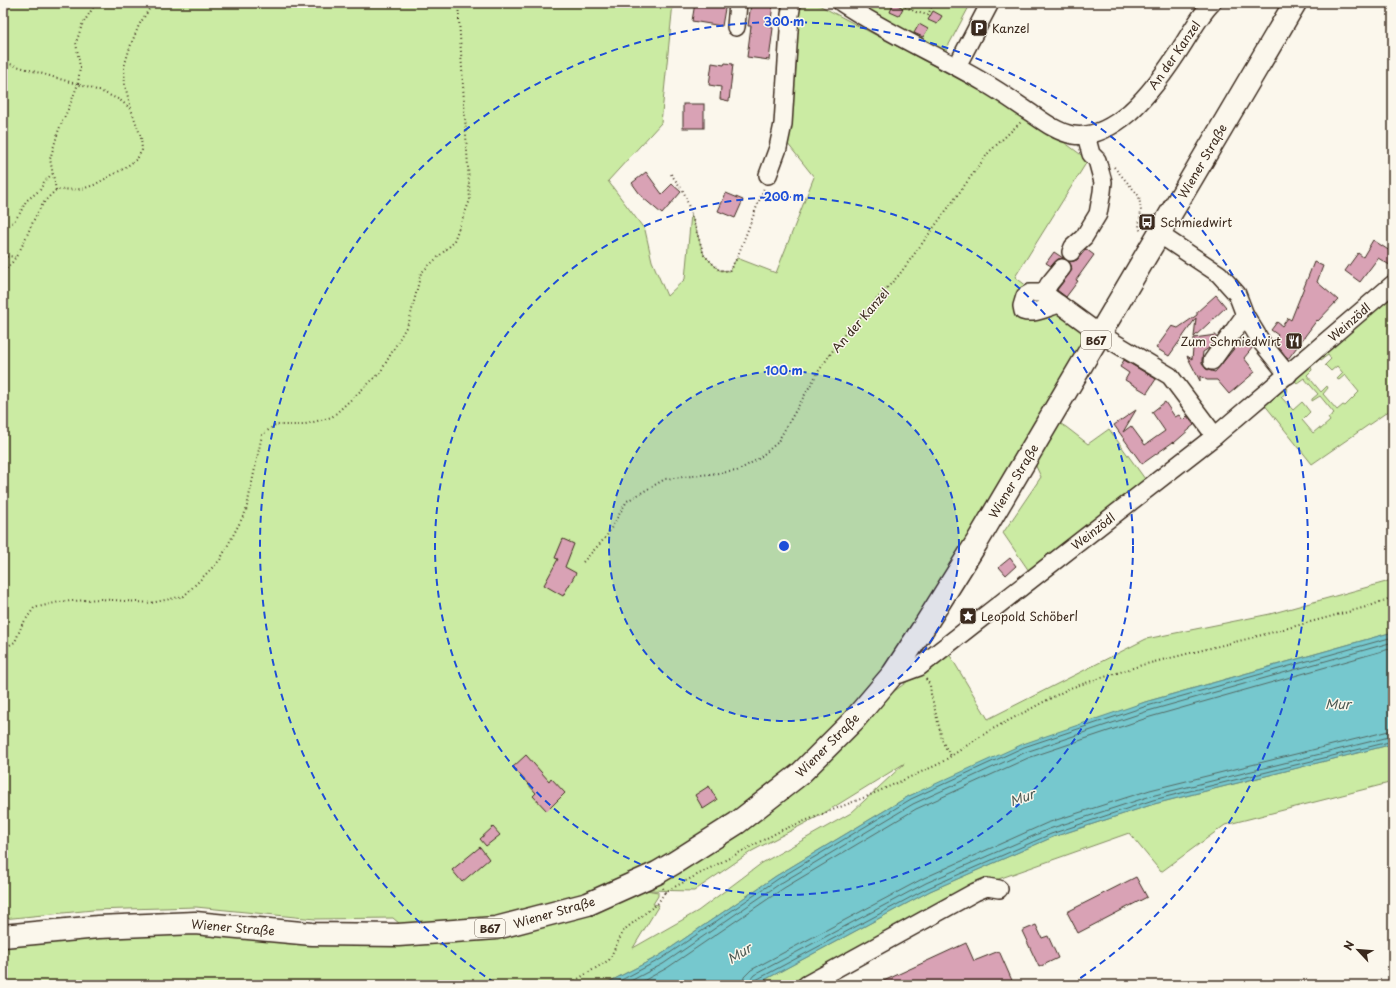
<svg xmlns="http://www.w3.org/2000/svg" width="1396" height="988" viewBox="0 0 1396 988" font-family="'Playpen Sans',sans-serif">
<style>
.green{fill:#cbeba3;stroke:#838a60;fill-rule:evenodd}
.water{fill:#76c8ce;stroke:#5e8988}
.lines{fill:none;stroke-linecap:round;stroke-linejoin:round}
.shore{stroke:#536964;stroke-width:1}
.building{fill:#d9a2b5;stroke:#3b2a1e}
.minor-casing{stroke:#3b2a1e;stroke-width:20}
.major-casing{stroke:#3b2a1e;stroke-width:25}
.path{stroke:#3b2a1e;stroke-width:2;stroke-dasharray:1 3;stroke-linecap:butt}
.minor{stroke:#fbf7ec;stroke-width:17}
.major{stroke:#fbf7ec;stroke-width:22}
.ring{fill:none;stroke:#1d4ed8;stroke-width:2;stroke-dasharray:7 5}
.labels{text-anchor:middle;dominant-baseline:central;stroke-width:3;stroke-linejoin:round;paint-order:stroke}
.shield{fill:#fbf7ec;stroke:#75685c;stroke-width:1}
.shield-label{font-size:11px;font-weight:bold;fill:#3b2a1e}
.poi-label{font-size:12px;fill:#3b2a1e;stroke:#fbf7ec;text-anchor:start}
.street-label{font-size:12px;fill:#3b2a1e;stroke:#fbf7ec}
.water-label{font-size:13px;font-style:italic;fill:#4d5953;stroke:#fbf7ec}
.centre{fill:#1d4ed8;stroke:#fbf7ec;stroke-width:2}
.ring-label{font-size:12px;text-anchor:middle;font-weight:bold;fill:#1d4ed8;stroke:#fbf7ec;stroke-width:3;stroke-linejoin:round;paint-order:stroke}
</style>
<rect width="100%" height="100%" fill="#fbf7ec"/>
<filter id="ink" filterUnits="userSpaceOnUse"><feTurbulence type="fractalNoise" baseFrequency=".025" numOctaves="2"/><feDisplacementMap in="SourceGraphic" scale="8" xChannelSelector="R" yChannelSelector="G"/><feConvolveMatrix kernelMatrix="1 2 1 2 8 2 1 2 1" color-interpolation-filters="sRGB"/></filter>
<g filter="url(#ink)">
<g class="green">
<path d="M3,3H673L661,123L608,181L645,230L652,261L667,296L685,279L691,214L704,255L719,270L729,271L737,258L776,273L814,177L776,129L783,3H815L1029,116L1088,160L1015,277L1081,327L1100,334L853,721L737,823L550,922L446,921L400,924L393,918L315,919L196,907L93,910L3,919Z"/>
<path d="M857,3H971L945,52Z"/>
<path d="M1393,284V408L1312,464L1264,404ZM1328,355L1331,359L1325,365L1331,371L1337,366L1343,373L1337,379L1339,380L1345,375L1359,392L1345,406L1343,405L1337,410L1323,394L1328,388L1327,386L1321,392L1307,375L1312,370L1311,367L1320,359L1321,360ZM1304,378L1318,394L1312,399V401L1320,396L1334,413L1328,418L1330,421L1321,429L1319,428L1313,433L1302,420L1310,412L1303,403L1302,402L1293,410L1281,397L1287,392L1286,388L1295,381L1297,383Z"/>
<path d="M1056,421L1066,427L1088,444L1109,429L1145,479L1029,571L1003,533L1041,477L1034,462Z"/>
<path d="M1393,578V632L1145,702L909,796L776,876L659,956L603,985H3V945L123,934L194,933L298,944H373L620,898L882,700L948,652L988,719L1146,639L1270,614L1386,582ZM905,763L851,813L762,863L698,911L633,948L659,905L653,904L658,896V892L646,890L694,891L752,851L821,815Z"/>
<path d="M1393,744V782L1225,825L1161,872L1129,833L990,882L800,985H755L930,891L1053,837L1154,804Z"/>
</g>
<path class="water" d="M1393,632V744L1154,804L1053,837L930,891L755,985H603L659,956L776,876L909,796L1023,744L1145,702Z"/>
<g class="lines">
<g class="shore">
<path d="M612,985L661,959L778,879L911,799L1024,747L1147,706L1393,637"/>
<path d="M623,985L663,964L781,883L913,804L1026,752L1148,711L1393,642"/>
<path d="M636,985L667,968L784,888L916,809L1028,758L1150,717L1393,648"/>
<path d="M743,985L744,977L751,970L924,878L1047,823L1150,790L1393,730"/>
<path d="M749,985L750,980L754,975L926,883L1049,829L1151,796L1393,736"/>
<path d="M754,985V982L756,980L928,888L1051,834L1153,800L1393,741"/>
</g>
</g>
<g class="building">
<path d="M695,3H726L722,26L692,21Z"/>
<path d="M751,3L773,5L770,27L773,28L769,60L747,57L751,26H748Z"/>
<path d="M894,3L903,8L899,16L890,12Z"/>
<path d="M933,11L942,16L937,24L928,20Z"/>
<path d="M919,24L928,29L923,37L914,33Z"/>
<path d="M712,63L724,65L725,63L733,64L729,101L720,99L721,87L709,85Z"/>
<rect x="683" y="104" width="21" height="24"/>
<path d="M646,172L662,194L672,184L681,192L662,214L642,197L632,183Z"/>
<path d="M726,193L743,200L735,218L718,211Z"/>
<path d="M1373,240L1393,253V267L1378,258L1360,282L1345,271L1358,253L1363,257Z"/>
<path d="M1086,249L1094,255L1076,280L1078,281L1066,297L1057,290L1072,270L1071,265L1069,262L1077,260Z"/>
<path d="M1054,252L1063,258L1058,259L1051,266L1046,263Z"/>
<path d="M1314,262L1323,266L1317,282L1338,300L1318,321L1317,320L1288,359L1274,341L1278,335L1271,330L1277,322L1282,326L1288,318L1291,320Z"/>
<path d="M1216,295L1226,307L1194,337L1196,318L1169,356L1156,348L1172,326L1178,328L1197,315V312Z"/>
<path d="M1216,335V339L1209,348L1203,352L1202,360V364L1206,369L1211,371L1215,372L1242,339L1253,347L1244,358L1255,372L1229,394L1217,380H1207L1200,376V381L1187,356L1192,359L1194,338Z"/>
<path d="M1124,360L1156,379L1147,393L1125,380L1129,373L1120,367Z"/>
<path d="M1165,402L1175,417L1179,415L1183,420L1187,416L1194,425L1190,428V429L1174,443L1173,442L1142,464L1114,425L1136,410L1123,432L1131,426L1145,445L1165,431L1152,412Z"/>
<path d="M563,539L574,544L565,567L576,573L563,596L544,585L558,559L555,558Z"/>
<path d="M1010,558L1016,566L1006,575L999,567Z"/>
<path d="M526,755L549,781L551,778L565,793L547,811L533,796L536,793L513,767Z"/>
<path d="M709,786L717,800L703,809L695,795Z"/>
<path d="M493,827L500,835L486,846L480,839Z"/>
<path d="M480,847L489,859L462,882L452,870Z"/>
<path d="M1136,877L1147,897L1078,933L1067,912Z"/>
<path d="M1036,925L1042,938L1048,936L1058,958L1039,967L1022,931Z"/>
<path d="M966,943L974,961L999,951L1014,985H875Z"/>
</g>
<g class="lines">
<defs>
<g id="minor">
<path d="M842,3C888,34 938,55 985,83C1001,92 1016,103 1031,113C1044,122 1057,132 1073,135C1095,138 1115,125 1130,112C1152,92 1169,67 1184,43C1193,29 1201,14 1212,3"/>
<path d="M736,27L738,3"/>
<path d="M957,66L990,3"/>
<path d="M768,175L778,148L783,124L790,15L792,3"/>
<path d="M1159,234L1219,274L1237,294L1245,315L1262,343L1288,375"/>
<path d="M1071,252L1073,247L1084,237L1098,214L1102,192L1103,182L1097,160L1091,154L1086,135"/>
<path d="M1062,268L1049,284L1044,293L1100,334L1170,376L1215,436"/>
<path d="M1044,293H1030L1025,296L1022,306L1023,311C1034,315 1048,307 1059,304"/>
<path d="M1212,361L1245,315"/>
<path d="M893,674H900L919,667L1215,436L1393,284"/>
<path d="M806,985L975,892L987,887L999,889"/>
</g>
<path id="major" d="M3,936L98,927L195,923L312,934L398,935L496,928L588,904L657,873L674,863L737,823L800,774L853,721L893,674L922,630L977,542L1295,3"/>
</defs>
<use href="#minor" class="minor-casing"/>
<use href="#major" class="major-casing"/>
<g class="path">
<path d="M898,3L916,12L928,15L933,3"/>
<path d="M3,62L100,91L120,100L131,109L141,137L142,150L137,159L123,169L94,185L82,189L56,190C52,194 46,199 43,204C28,225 24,254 3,272"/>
<path d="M131,108L125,86L124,67L130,47L139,25L153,3"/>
<path d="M1114,167L1139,196L1141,211L1139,227L1141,233"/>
<path d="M671,174L684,192L704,255L719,270L729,271L737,258L764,188"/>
<path d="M56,190L50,159L59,129L70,105L78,84L80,67L76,43L82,25L96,3"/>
<path d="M3,231L14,221L20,213L26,201L40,190L44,182L52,174"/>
<path d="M3,258L9,256L15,257"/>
<path d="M583,562L606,537L627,501L665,479L737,471L758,459L777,443L818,372L843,336L899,275L989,152L1021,122"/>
<path d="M3,649L15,642L22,625L34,608L59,602L100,599L151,603L184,596L220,560L246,511L262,435L275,425H302L332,417L380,373L409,322L421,273L453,243L470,200L458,3"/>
<path d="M926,679L930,685L931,694L943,743L951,756"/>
<path d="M663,888L665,892L782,830L868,796L939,764L989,731L1070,688L1142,665L1247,639L1370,606L1393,597"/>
<path d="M568,985L609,960L624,930L658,903L665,892"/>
</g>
<use href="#minor" class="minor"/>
<use href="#major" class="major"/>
</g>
</g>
<circle cx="784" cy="546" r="175" fill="#1d4ed8" fill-opacity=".12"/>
<g class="ring">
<circle cx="784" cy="546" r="175"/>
<circle cx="784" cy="546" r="349"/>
<path d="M495 983A524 524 0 1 1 1073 983"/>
</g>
<defs>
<symbol id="parking-square" viewBox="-11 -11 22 22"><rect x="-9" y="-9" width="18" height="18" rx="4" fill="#3b2a1e" stroke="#fbf7ec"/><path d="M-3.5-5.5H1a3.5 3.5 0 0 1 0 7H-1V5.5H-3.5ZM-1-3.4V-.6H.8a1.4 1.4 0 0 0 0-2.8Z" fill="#fff"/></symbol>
<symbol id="bus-square" viewBox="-11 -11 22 22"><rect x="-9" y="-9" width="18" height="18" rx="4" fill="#3b2a1e" stroke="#fbf7ec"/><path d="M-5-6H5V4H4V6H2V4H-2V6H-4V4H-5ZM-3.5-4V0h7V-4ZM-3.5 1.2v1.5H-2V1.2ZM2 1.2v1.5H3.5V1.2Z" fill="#fff"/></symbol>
<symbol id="restaurant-square" viewBox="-11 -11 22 22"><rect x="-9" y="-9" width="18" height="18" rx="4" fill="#3b2a1e" stroke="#fbf7ec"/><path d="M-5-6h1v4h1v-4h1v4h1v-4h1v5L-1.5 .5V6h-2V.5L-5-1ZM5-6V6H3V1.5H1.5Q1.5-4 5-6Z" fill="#fff"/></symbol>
<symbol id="sight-square" viewBox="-11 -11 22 22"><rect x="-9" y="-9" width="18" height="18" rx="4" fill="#3b2a1e" stroke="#fbf7ec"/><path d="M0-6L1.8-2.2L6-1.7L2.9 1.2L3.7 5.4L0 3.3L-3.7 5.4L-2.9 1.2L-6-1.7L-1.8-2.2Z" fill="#fff"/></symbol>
</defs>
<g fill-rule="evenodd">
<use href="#parking-square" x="969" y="18" width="20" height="20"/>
<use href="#bus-square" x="1137" y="212" width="20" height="20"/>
<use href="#restaurant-square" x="1284" y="331" width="20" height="20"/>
<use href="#sight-square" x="958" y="606" width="20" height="20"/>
</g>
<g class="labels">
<g class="shield">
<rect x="1081" y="331" width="30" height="18" rx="3"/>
<rect x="475" y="919" width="30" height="18" rx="3"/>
</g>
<g class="shield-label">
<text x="1096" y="340">B67</text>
<text x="490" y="928">B67</text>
</g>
<g class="poi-label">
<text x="992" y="28">Kanzel</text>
<text x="1160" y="222">Schmiedwirt</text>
<text x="1281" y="341" text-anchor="end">Zum Schmiedwirt</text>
<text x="981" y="616">Leopold Schöberl</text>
</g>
<g class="street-label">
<text transform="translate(1174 55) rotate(-55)">An der Kanzel</text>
<text transform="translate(1202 161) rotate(-60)">Wiener Straße</text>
<text transform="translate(860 320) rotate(-49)">An der Kanzel</text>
<text transform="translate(1349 322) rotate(-41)">Weinzödl</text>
<text transform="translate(1013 481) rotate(-59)">Wiener Straße</text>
<text transform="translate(1093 531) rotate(-38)">Weinzödl</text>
<text transform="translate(827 745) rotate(-45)">Wiener Straße</text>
<text transform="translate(554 912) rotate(-16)">Wiener Straße</text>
<text transform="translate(233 927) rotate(5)">Wiener Straße</text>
</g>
<g class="water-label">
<text x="1338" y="703">Mur</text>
<text transform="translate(1022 797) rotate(-20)">Mur</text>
<text transform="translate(739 953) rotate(-32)">Mur</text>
</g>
</g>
<circle cx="784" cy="546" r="6" class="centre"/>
<g class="ring-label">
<text x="784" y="26">300 m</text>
<text x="784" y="201">200 m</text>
<text x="784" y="375">100 m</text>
</g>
<rect width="1396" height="988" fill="none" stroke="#fbf7ec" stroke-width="16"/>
<rect x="8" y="8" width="1380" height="972" fill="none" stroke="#3b2a1e" stroke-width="1.5" filter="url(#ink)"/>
<g transform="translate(1358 950) rotate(296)" stroke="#fbf7ec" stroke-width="3" paint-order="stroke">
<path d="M0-3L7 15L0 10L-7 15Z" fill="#3b2a1e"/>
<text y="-6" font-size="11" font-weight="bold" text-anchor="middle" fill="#3b2a1e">N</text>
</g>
</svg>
